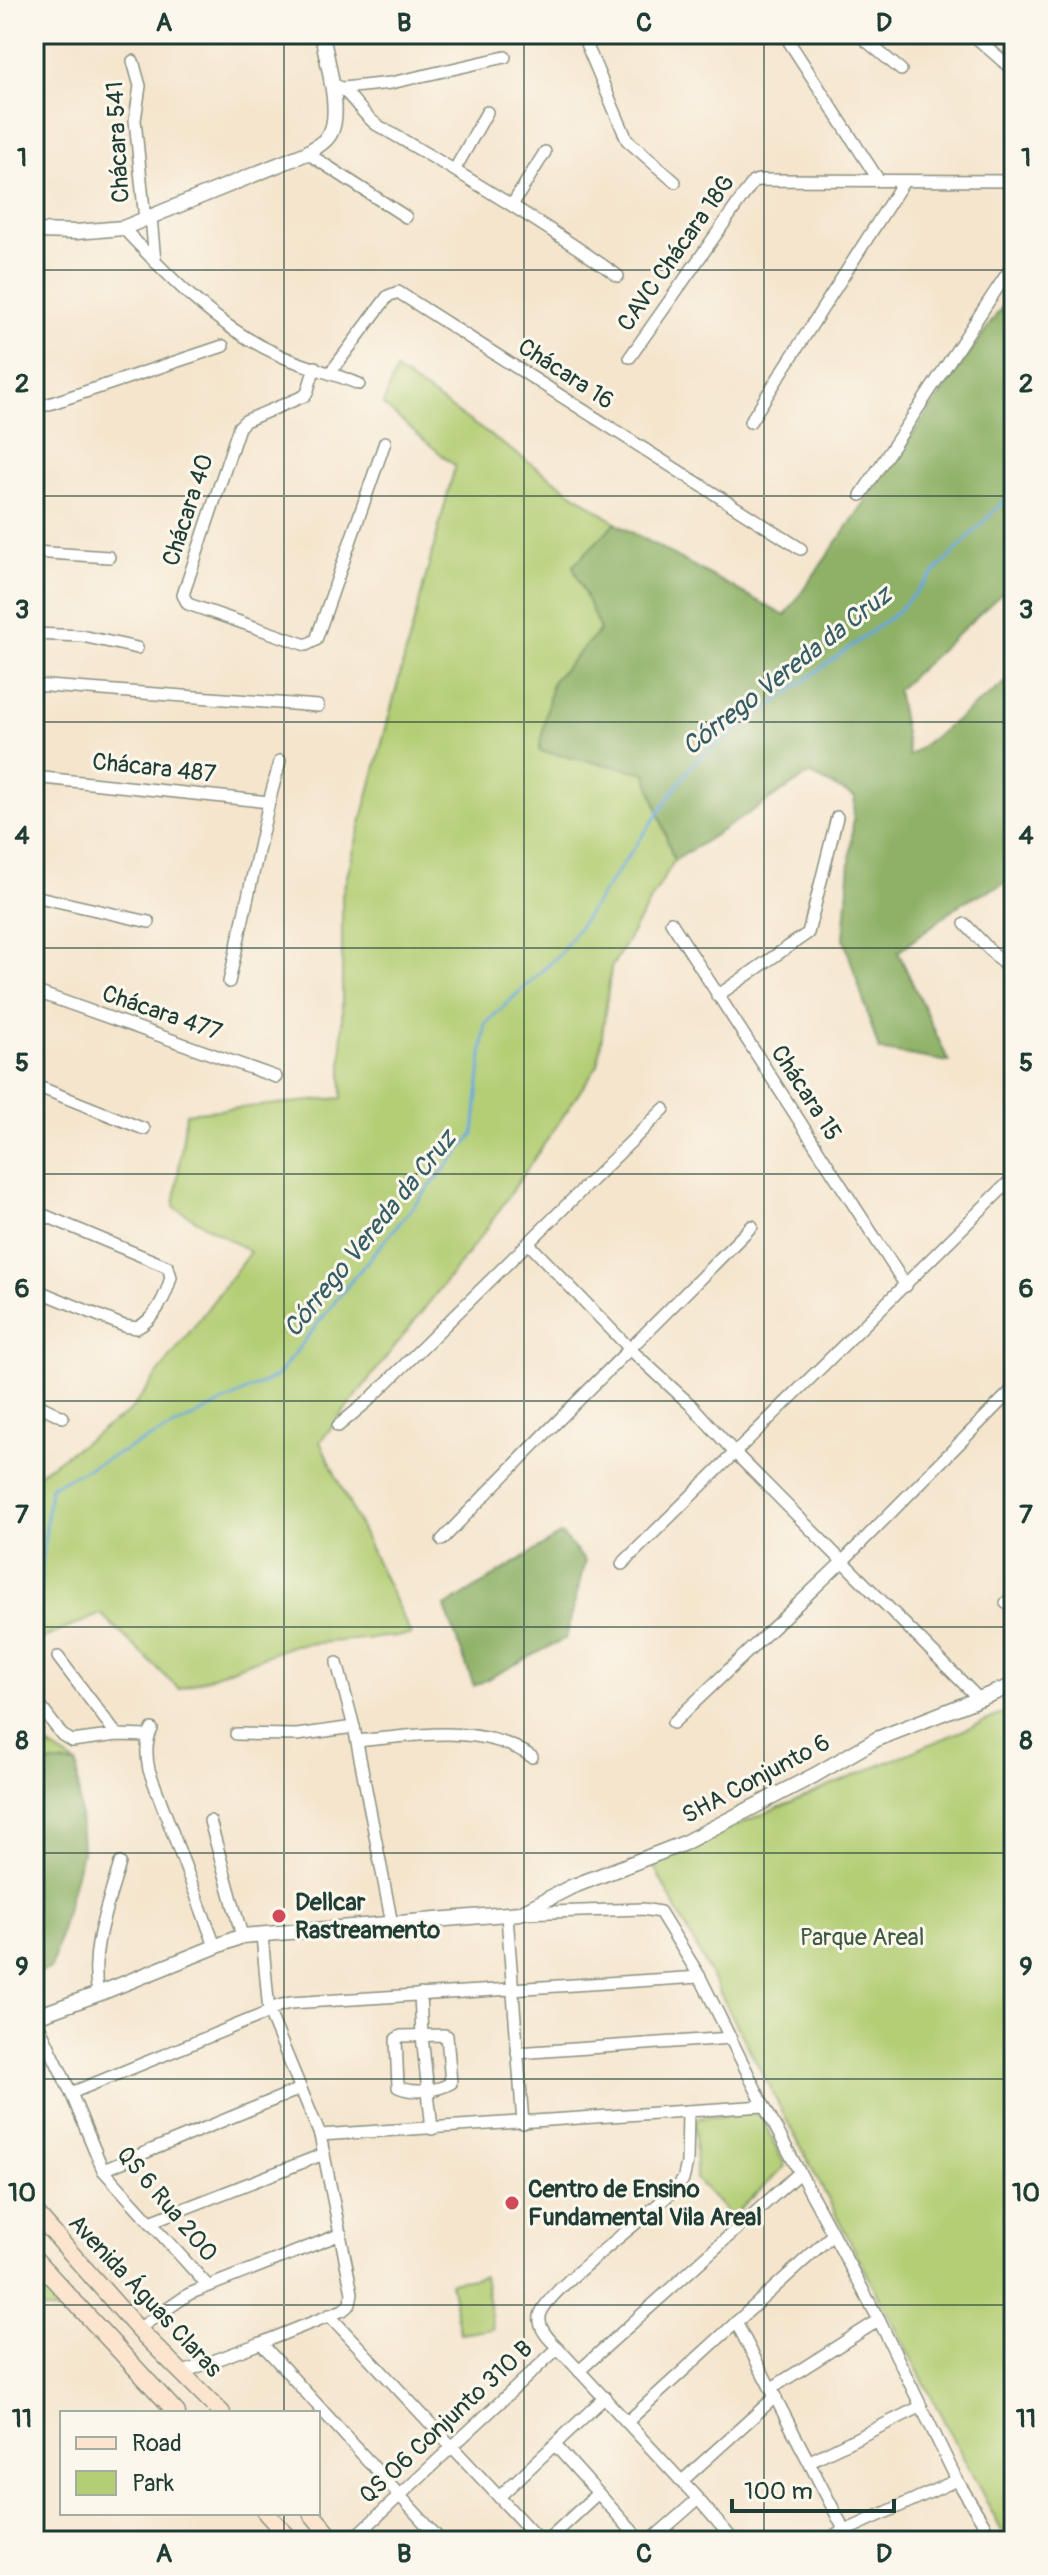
<svg xmlns="http://www.w3.org/2000/svg" width="1048" height="2575" viewBox="0 0 1048 2575" font-family="Pangolin,sans-serif">
<style>
.green{fill:#b3ce74;stroke:#698654;stroke-width:2}
.forest{fill:#8eb166;stroke:#56774d;stroke-width:2}
.lines{fill:none;stroke-linecap:round;stroke-linejoin:round}
.stream{stroke:#67a7da;stroke-width:3}
.minor-casing{stroke:#8a9180;stroke-width:14}
.tertiary-casing{stroke:#8a9180;stroke-width:17}
.secondary-casing{stroke:#8a9180;stroke-width:19}
.minor{stroke:#fff;stroke-width:11}
.tertiary{stroke:#fff;stroke-width:14}
.secondary{stroke:#fce5cf;stroke-width:16}
.grid{fill:none;stroke:#1f3d34;stroke-width:2;stroke-opacity:0.55}
.poi-dot{fill:#d1495b;stroke:#fbf7ec;stroke-width:3}
.labels{text-anchor:middle;dominant-baseline:central;stroke-width:6;stroke-linejoin:round;paint-order:stroke}
.street-label{font-size:24px;fill:#1f3d34;stroke:#fbf7ec}
.poi-label{font-size:24px;font-weight:bold;fill:#1f3d34;stroke:#fbf7ec;text-anchor:start}
.park-label{font-size:24px;fill:#3d5a41;stroke:#fbf7ec}
.water-label{font-size:26px;font-style:italic;fill:#355d66;stroke:#fbf7ec}
.neatline{fill:none;stroke:#1f3d34;stroke-width:3}
.grid-label{font-size:26px;text-anchor:middle;font-weight:bold;fill:#1f3d34}
</style>
<rect width="100%" height="100%" fill="#fbf7ec"/>
<filter id="ink" filterUnits="userSpaceOnUse"><feTurbulence type="fractalNoise" baseFrequency=".0125" numOctaves="2"/><feDisplacementMap in="SourceGraphic" scale="16" xChannelSelector="R" yChannelSelector="G"/><feConvolveMatrix kernelMatrix="1 2 1 2 8 2 1 2 1" color-interpolation-filters="sRGB"/></filter>
<filter id="wash" filterUnits="userSpaceOnUse"><feTurbulence type="fractalNoise" baseFrequency=".006" numOctaves="4" result="noise"/><feDisplacementMap in="SourceGraphic" scale="32" xChannelSelector="R" yChannelSelector="G"/><feGaussianBlur stdDeviation="1.8" result="paint"/><feColorMatrix in="noise" values="0 0 0 0 0 0 0 0 0 0 0 0 0 0 0 0 0 1.4 0 .05"/><feComposite in="paint" operator="in"/></filter>
<g filter="url(#wash)">
<rect width="100%" height="100%" fill="#f5e5cd"/>
<g class="green">
<path d="M396,370L616,523L573,566L601,630L552,682L646,773L674,861L611,968L598,1065L485,1231L320,1442L411,1635L294,1645L179,1689L101,1614L34,1642V1479L42,1471L130,1411L250,1252L174,1207L186,1113L342,1098V895L455,466L383,405Z"/>
<path d="M1014,1709V2541H1007L651,1861Z"/>
<path d="M34,1738L77,1764L34,1762Z"/>
<path d="M755,2113L761,2116L785,2166L732,2217L696,2179L695,2123L699,2118Z"/>
<path d="M34,2267L73,2312L34,2309Z"/>
<path d="M484,2276L493,2329L460,2334L450,2282Z"/>
</g>
<g class="forest">
<path d="M1014,290V582L897,690L909,756L1014,676V879L963,902L898,952L949,1062L879,1050L844,939L855,797L810,774L674,861L646,773L539,751L552,682L600,630L573,566L615,523L785,616Z"/>
<path d="M561,1534L585,1561L566,1638L474,1686L445,1607Z"/>
<path d="M34,1762L77,1764L82,1851L51,1969L34,1973Z"/>
</g>
<g class="lines">
<path class="stream" d="M39,1597L50,1487L277,1376L355,1276L474,1134L485,1024L560,954L694,762L895,614L1014,490"/>
</g>
</g>
<g filter="url(#ink)">
<g class="lines">
<defs>
<g id="minor">
<path d="M582,34L627,140L675,182"/>
<path d="M784,34L878,179"/>
<path d="M858,34L901,70"/>
<path d="M972,34L1014,71"/>
<path d="M585,39L598,34"/>
<path d="M133,61L140,86L135,120L145,220"/>
<path d="M330,82C352,92 358,111 377,125C459,172 541,221 618,276"/>
<path d="M343,88L391,83L505,57"/>
<path d="M307,153L406,217"/>
<path d="M455,169L487,112"/>
<path d="M512,205L545,152"/>
<path d="M151,217L155,262"/>
<path d="M123,228C169,277 216,327 279,355C305,367 333,373 359,384"/>
<path d="M630,357L753,182L758,180L1014,181"/>
<path d="M315,367L307,393L304,396L245,421L239,427L183,595L188,604L306,645L316,640L385,442"/>
<path d="M331,372L388,296L398,292L801,549"/>
<path d="M34,409L223,346"/>
<path d="M750,422L904,181"/>
<path d="M861,495L1014,263"/>
<path d="M34,552L109,557"/>
<path d="M34,634L82,636L137,648"/>
<path d="M34,685L318,706"/>
<path d="M34,777L269,802L229,982"/>
<path d="M269,802L280,761"/>
<path d="M34,896L149,922"/>
<path d="M671,922L906,1286"/>
<path d="M965,924L1014,975"/>
<path d="M34,991L276,1077"/>
<path d="M717,996L808,933L837,817"/>
<path d="M34,1085L144,1129"/>
<path d="M34,1211L168,1267L171,1277C166,1296 155,1319 137,1328L124,1326L34,1289"/>
<path d="M529,1244L631,1350L694,1408L735,1453L979,1699"/>
<path d="M34,1403L63,1417"/>
<path d="M338,1426L368,1401L664,1109"/>
<path d="M442,1540C543,1433 649,1331 752,1226"/>
<path d="M622,1564L1014,1177"/>
<path d="M1006,1603L1014,1595"/>
<path d="M58,1657L117,1735"/>
<path d="M337,1663L354,1727L392,1924"/>
<path d="M34,1698L62,1735L72,1741L117,1735L148,1736"/>
<path d="M673,1723L843,1561L1014,1388"/>
<path d="M152,1729C145,1742 146,1756 149,1770L215,1946"/>
<path d="M236,1734L297,1735L354,1727"/>
<path d="M357,1741C413,1736 482,1722 532,1757"/>
<path d="M210,1821L242,1936"/>
<path d="M521,1913L643,1909L660,1912L700,1977L764,2106L879,2320L957,2480L994,2541"/>
<path d="M507,1916L523,2123"/>
<path d="M262,1935L269,2012L320,2135"/>
<path d="M98,1994C89,1950 108,1905 120,1863"/>
<path d="M420,1994L422,2036L432,2129"/>
<path d="M35,2017L71,2093L103,2170L208,2286"/>
<path d="M444,2035L447,2036L451,2083C437,2091 413,2094 398,2087L396,2039L401,2036Z"/>
<path d="M517,2053L731,2038"/>
<path d="M71,2093L269,2012L278,2006L290,2003L700,1977"/>
<path d="M103,2170L300,2089"/>
<path d="M150,2222L324,2154"/>
<path d="M329,2315L499,2497"/>
<path d="M736,2322L850,2541"/>
<path d="M138,2329L189,2294L341,2234"/>
<path d="M558,2348L698,2499L734,2541"/>
<path d="M579,2371L799,2173"/>
<path d="M181,2373L261,2343"/>
<path d="M772,2388L879,2320"/>
<path d="M627,2422L832,2235"/>
<path d="M555,2445L598,2493"/>
<path d="M810,2461L920,2407"/>
<path d="M681,2482L776,2396"/>
<path d="M351,2541L558,2348C550,2340 538,2329 540,2316C545,2289 660,2210 683,2180L687,2163L688,2111"/>
<path d="M441,2541L261,2343L343,2310L350,2304L352,2293L320,2135L764,2106"/>
<path d="M540,2541L499,2497L605,2397"/>
<path d="M546,2541L598,2493L641,2541"/>
<path d="M650,2541L698,2499"/>
<path d="M823,2541L957,2480"/>
</g>
<g id="tertiary">
<path d="M34,231L76,232L123,228L307,153C313,149 322,144 327,138C345,119 326,59 322,34"/>
<path d="M34,2017L98,1994L242,1936L520,1913L571,1887L682,1844L815,1775L877,1739L1014,1685"/>
</g>
<g id="secondary">
<path d="M34,2211L138,2329L222,2413"/>
<path d="M34,2258L177,2413"/>
<path d="M266,2513L292,2541"/>
<path d="M311,2513L335,2541"/>
</g>
</defs>
<use href="#minor" class="minor-casing"/>
<use href="#tertiary" class="tertiary-casing"/>
<use href="#secondary" class="secondary-casing"/>
<use href="#minor" class="minor"/>
<use href="#tertiary" class="tertiary"/>
<use href="#secondary" class="secondary"/>
</g>
</g>
<path class="grid" d="M284,34V2413M524,34V2541M764,34V2541M34,270H1014M34,496H1014M34,722H1014M34,948H1014M34,1174H1014M34,1401H1014M34,1627H1014M34,1853H1014M34,2079H1014M34,2305H1014M284,2513V2541"/>
<g class="poi-dot">
<circle cx="279" cy="1916" r="8"/>
<circle cx="512" cy="2203" r="8"/>
</g>
<g class="labels">
<g class="street-label">
<text transform="translate(118 142) rotate(-93)">Chácara 541</text>
<text transform="translate(676 253) rotate(-55)">CAVC Chácara 18G</text>
<text transform="translate(566 374) rotate(33)">Chácara 16</text>
<text transform="translate(188 510) rotate(-72)">Chácara 40</text>
<text transform="translate(154 768) rotate(6)">Chácara 487</text>
<text transform="translate(162 1013) rotate(19)">Chácara 477</text>
<text transform="translate(806 1093) rotate(57)">Chácara 15</text>
<text transform="translate(756 1779) rotate(-28)">SHA Conjunto 6</text>
<text transform="translate(167 2204) rotate(50)">QS 6 Rua 200</text>
<text transform="translate(145 2296) rotate(47)">Avenida Águas Claras</text>
<text transform="translate(446 2422) rotate(-43)">QS 06 Conjunto 310 B</text>
</g>
<g class="poi-label">
<text x="295" y="1902">Dellcar<tspan x="295" dy="28">Rastreamento</tspan></text>
<text x="528" y="2189">Centro de Ensino<tspan x="528" dy="28">Fundamental Vila Areal</tspan></text>
</g>
<g class="park-label">
<text x="862" y="1937">Parque Areal</text>
</g>
<g class="water-label">
<text transform="translate(787 671) rotate(-38)">Córrego Vereda da Cruz</text>
<text transform="translate(370 1234) rotate(-51)">Córrego Vereda da Cruz</text>
</g>
</g>
<rect width="1048" height="2575" fill="none" stroke="#fbf7ec" stroke-width="88"/>
<rect x="60" y="2411" width="260" height="104" fill="#fbf7ec" stroke="#a3ada2" stroke-width="2"/>
<rect x="76" y="2437" width="40" height="12" fill="#fce5cf" stroke="#a3ada2" stroke-width="2"/>
<text x="132" y="2451" font-size="24" fill="#1f3d34">Road</text>
<rect x="76" y="2471" width="40" height="24" fill="#b3ce74" stroke="#a3ada2" stroke-width="2"/>
<text x="132" y="2491" font-size="24" fill="#1f3d34">Park</text>
<path d="M732 2499v12h162v-12" fill="none" stroke="#1f3d34" stroke-width="4"/>
<text x="744" y="2499" font-size="24" fill="#1f3d34" stroke="#fbf7ec" stroke-width="6" paint-order="stroke">100 m</text>
<rect x="44" y="44" width="960" height="2487" class="neatline"/>
<g class="grid-label">
<text x="164" y="31">A</text>
<text x="404" y="31">B</text>
<text x="644" y="31">C</text>
<text x="884" y="31">D</text>
<text x="22" y="166">1</text>
<text x="1026" y="166">1</text>
<text x="22" y="392">2</text>
<text x="1026" y="392">2</text>
<text x="22" y="618">3</text>
<text x="1026" y="618">3</text>
<text x="22" y="844">4</text>
<text x="1026" y="844">4</text>
<text x="22" y="1071">5</text>
<text x="1026" y="1071">5</text>
<text x="22" y="1297">6</text>
<text x="1026" y="1297">6</text>
<text x="22" y="1523">7</text>
<text x="1026" y="1523">7</text>
<text x="22" y="1749">8</text>
<text x="1026" y="1749">8</text>
<text x="22" y="1975">9</text>
<text x="1026" y="1975">9</text>
<text x="22" y="2201">10</text>
<text x="1026" y="2201">10</text>
<text x="22" y="2427">11</text>
<text x="1026" y="2427">11</text>
<text x="164" y="2562">A</text>
<text x="404" y="2562">B</text>
<text x="644" y="2562">C</text>
<text x="884" y="2562">D</text>
</g>
</svg>
